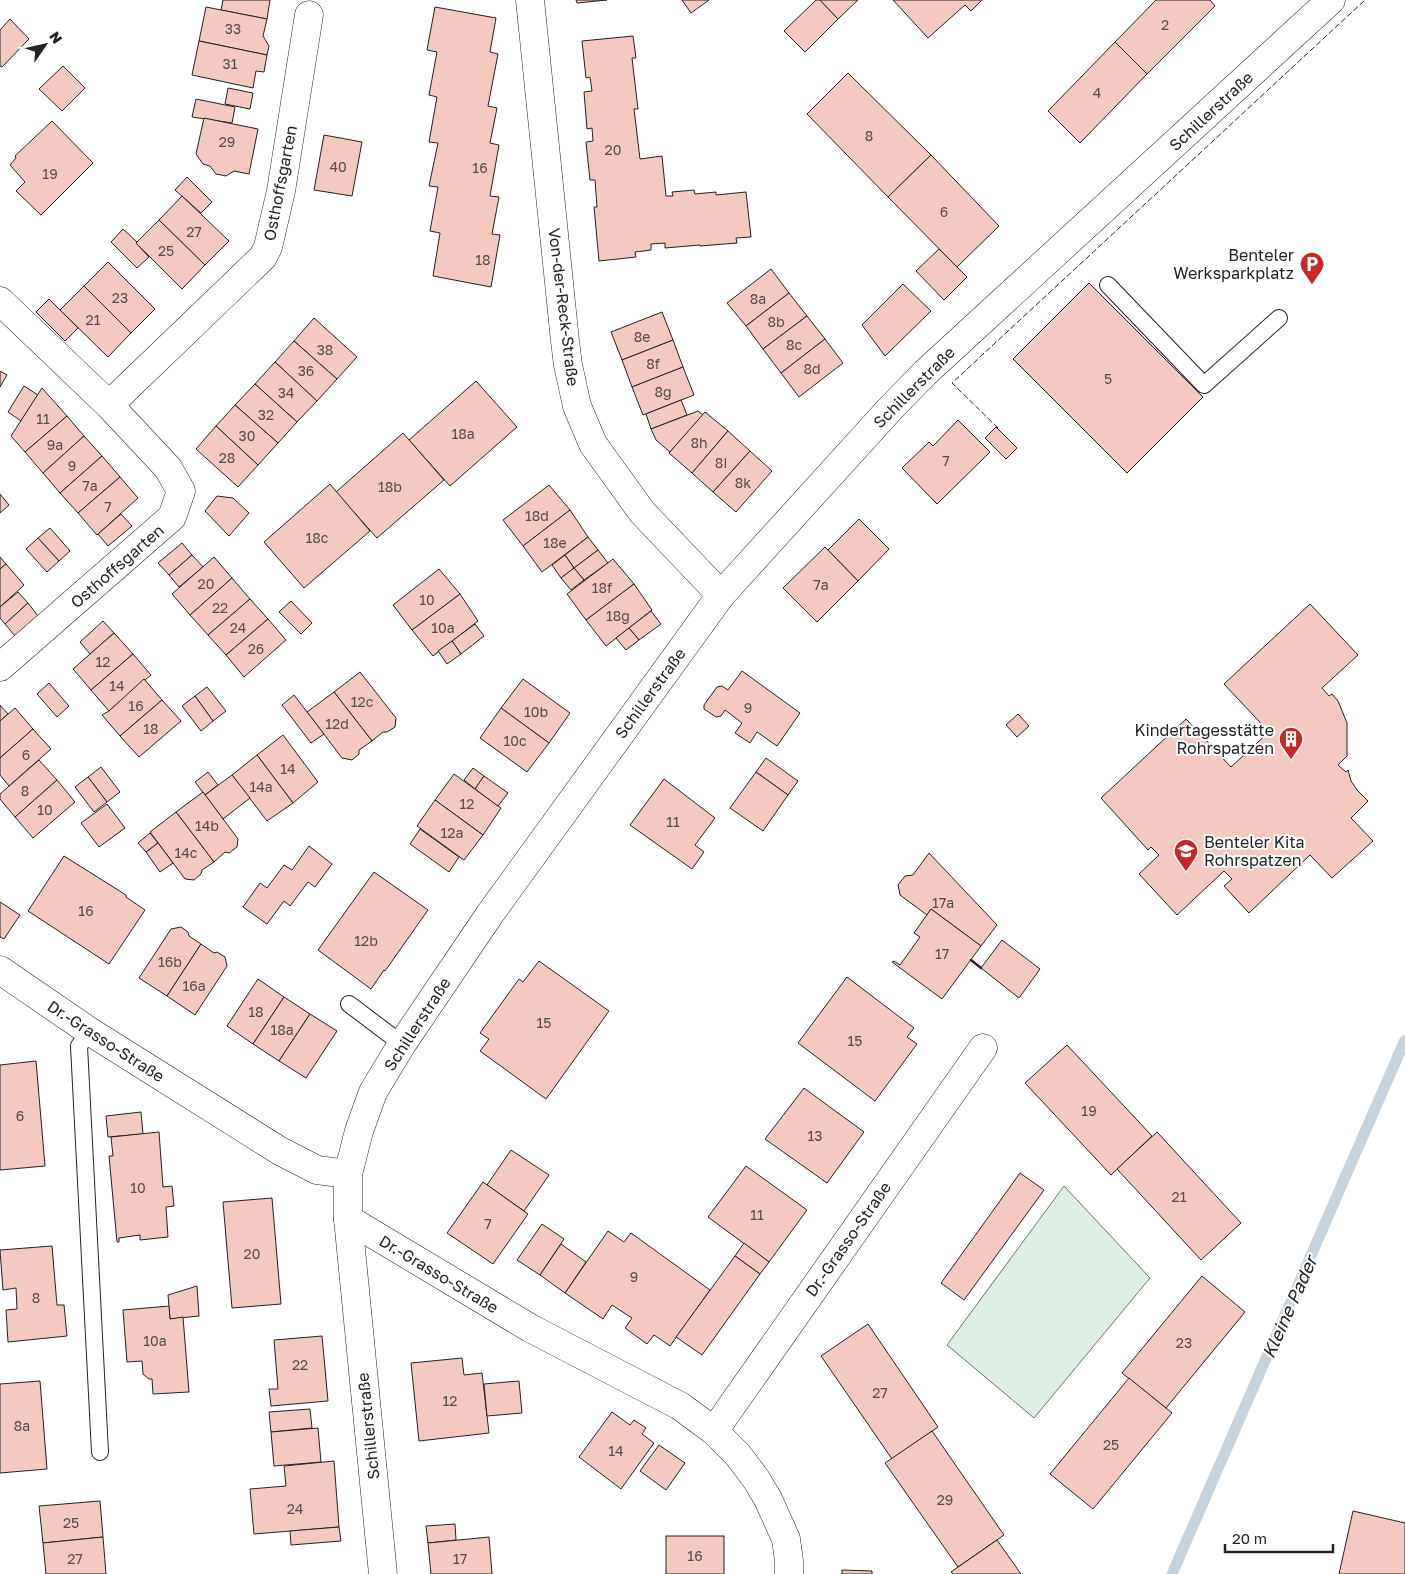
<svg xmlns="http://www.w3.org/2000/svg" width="1405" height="1574" viewBox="0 0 1405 1574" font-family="'Golos Text',sans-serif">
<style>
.green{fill:#e0efe3;stroke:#6f6f6f}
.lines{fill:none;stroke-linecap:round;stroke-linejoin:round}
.stream{stroke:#c7d3dd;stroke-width:11}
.building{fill:#f3c9c0;stroke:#222}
.lane-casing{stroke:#222;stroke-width:18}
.street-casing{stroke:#222;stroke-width:29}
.lane{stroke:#fff;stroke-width:16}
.street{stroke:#fff;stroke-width:28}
.fence{stroke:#222;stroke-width:1;stroke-dasharray:6 2.5;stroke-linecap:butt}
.wall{stroke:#222;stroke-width:2.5}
.labels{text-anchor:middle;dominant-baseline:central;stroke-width:4;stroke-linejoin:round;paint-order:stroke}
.number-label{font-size:14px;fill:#564c4a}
.street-label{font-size:16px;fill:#222;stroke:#fff}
.poi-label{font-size:16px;fill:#222;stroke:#fff;text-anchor:end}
.water-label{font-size:18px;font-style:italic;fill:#222;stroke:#fff}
</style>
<rect width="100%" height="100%" fill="#fff"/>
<path class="green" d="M1064,1186L1150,1278L1034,1418L947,1345Z"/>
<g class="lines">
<path class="stream" d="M1172,1574L1405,1040"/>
</g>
<g class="building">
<path d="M223,0H270L267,19L221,10Z"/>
<path d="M576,0H607L577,3Z"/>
<path d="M682,0H709L691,13Z"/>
<path d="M816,0H820L838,19L805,52L784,31Z"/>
<path d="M820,0H858L838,19Z"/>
<path d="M893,0H982L971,11L965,5L928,38Z"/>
<path d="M1156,0H1210L1215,6L1147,74L1115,42Z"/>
<path d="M206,7L267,19L263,36L269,46L267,55L199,41Z"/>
<path d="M435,7L496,18L490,52L498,54L488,106L497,108L490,143L499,145L490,196L499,197L492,234L500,235L491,287L433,276L440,233L430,231L438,187L429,186L438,143L429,142L437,97L429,95L437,52L427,50Z"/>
<path d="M10,19L29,39L2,67L0,66V30Z"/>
<path d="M633,36L636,58H632L638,109H634L640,159L662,156L666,196H673L672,192L694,190L695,194L716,192V195L746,192L751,237L736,238L737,243L700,246V245L665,248V243L651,244V250L635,252L636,257L599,261L594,207H597L595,180H590L586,142L593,141L592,128L587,129L584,92L592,91L590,77L586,78L582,41Z"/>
<path d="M199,41L267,55L264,72L256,71L253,88L192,75Z"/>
<path d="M1115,42L1147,74L1080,143L1048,111Z"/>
<path d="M63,66L85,88L62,111L39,89Z"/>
<path d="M848,73L931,155L888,197L807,114Z"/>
<path d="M228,88L253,93L250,109L225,104Z"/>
<path d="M196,99L235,107L232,123L192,117Z"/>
<path d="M204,118L258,129L249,174L234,171L226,176L216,174L210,166L203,164L196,154Z"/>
<path d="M52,121L93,163L41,215L16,191L25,182L10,165L16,158L15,156Z"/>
<path d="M324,135L362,142L352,196L314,190Z"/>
<path d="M931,155L999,226L957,267L888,197Z"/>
<path d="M187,177L212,202L201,213L175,190Z"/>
<path d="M182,196L229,241L205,265L159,220Z"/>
<path d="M159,220L205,265L182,289L136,243Z"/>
<path d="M123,229L137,242L136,243L149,257L137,268L111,242Z"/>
<path d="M939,249L967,277L944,300L916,271Z"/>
<path d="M108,262L155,309L131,333L84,286Z"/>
<path d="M771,269L789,293L746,326L727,303Z"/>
<path d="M1089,283L1203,397L1127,473L1013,359Z"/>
<path d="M903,284L931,311L885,356L862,325Z"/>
<path d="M84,286L131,333L108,357L60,310Z"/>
<path d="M789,293L807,316L763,349L746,326Z"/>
<path d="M49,299L78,328L65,341L36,312Z"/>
<path d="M662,312L673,340L622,360L611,332Z"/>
<path d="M807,316L825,339L781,373L763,349Z"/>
<path d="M314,318L357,357L337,379L294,341Z"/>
<path d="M825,339L843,363L799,397L781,373Z"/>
<path d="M673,340L683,367L632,387L622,360Z"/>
<path d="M294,341L337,379L317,401L275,362Z"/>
<path d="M275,362L317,401L297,422L255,384Z"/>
<path d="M683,367L694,395L643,415L632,387Z"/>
<path d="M0,371L7,375L0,387Z"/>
<path d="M476,381L517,427L450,486L409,440Z"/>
<path d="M255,384L297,422L278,443L235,405Z"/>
<path d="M24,386L38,395L21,421L8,412Z"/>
<path d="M42,388L67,416L25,452L11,436Z"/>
<path d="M681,400L687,415L651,429L646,414Z"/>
<path d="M235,405L278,443L258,465L216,426Z"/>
<path d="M698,411L703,415L670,452L656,440L651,429Z"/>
<path d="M705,412L728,431L692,473L669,453Z"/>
<path d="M67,416L84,436L43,473L25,452Z"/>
<path d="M958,420L990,452L937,504L902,468L929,442L933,446Z"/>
<path d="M216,426L258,465L238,487L196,449Z"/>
<path d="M996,427L1017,448L1006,459L985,438Z"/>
<path d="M728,431L750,451L713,492L692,473Z"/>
<path d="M403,433L444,480L377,538L336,492Z"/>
<path d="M84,436L102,456L60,493L43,473Z"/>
<path d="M750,451L772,471L736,512L713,492Z"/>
<path d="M102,456L120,477L78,513L60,493Z"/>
<path d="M120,477L138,498L97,535L78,513Z"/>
<path d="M330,484L370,531L304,588L264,542Z"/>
<path d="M549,485L570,510L523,546L503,520Z"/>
<path d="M0,494L9,505L0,513Z"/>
<path d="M217,496L233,498L249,513L229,536L205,511Z"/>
<path d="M570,510L588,537L542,572L523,546Z"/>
<path d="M121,514L132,526L108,546L98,534Z"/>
<path d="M859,519L889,549L858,581L828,550Z"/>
<path d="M50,528L70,551L59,561L38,538Z"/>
<path d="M588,537L598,550L574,568L565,555Z"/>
<path d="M38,538L59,561L47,572L26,549Z"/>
<path d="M182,543L192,555L169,575L158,563Z"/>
<path d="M825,547L858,581L817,622L783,588Z"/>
<path d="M598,550L608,563L584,580L574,568Z"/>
<path d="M192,555L203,567L179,587L169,575Z"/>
<path d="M565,555L574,568L561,578L552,565Z"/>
<path d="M0,557L6,564L0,569Z"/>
<path d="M214,557L232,578L190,615L172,594Z"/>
<path d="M613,559L634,584L586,620L567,594Z"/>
<path d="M6,564L24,585L0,607V569Z"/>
<path d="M574,568L584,580L571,590L561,578Z"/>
<path d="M439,569L460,594L412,630L393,605Z"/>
<path d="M232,578L250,599L208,635L190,615Z"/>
<path d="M634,584L652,610L606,646L586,620Z"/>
<path d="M18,592L28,603L5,624L0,618V607Z"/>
<path d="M460,594L478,621L433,656L412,630Z"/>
<path d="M250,599L268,619L226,655L208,635Z"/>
<path d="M291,601L312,623L301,634L279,612Z"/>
<path d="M28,603L38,616L15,636L5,624Z"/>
<path d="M1310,604L1358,655L1322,688L1329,696L1332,694L1338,701L1347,723V756L1338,765L1346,772L1348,770L1351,781L1357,790L1368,801L1351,818L1373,841L1332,878L1310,855L1249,913L1224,886L1232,879L1224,871L1177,915L1139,874L1159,855L1151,847L1148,850L1101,798L1186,719L1231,767L1269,732L1224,684Z"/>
<path d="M651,611L661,624L639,640L629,628Z"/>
<path d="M268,619L286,640L244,677L226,655Z"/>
<path d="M103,621L114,633L90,654L80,642Z"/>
<path d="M475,624L484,636L461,654L452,641Z"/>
<path d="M629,628L639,640L626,650L616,638Z"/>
<path d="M114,633L133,654L91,690L73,669Z"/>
<path d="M452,641L461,654L447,664L438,651Z"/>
<path d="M133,654L151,675L109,711L91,690Z"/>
<path d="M742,671L800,713L777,746L757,732L750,743L735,733L742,723L725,710L721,716L716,717L704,709V705L717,687L722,686L728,690Z"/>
<path d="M360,672L396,718L395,727L387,732H383L372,741L334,692Z"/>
<path d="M144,679L162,700L120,736L102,715L109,711Z"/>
<path d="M523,679L570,713L549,743L501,708Z"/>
<path d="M49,683L69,706L57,717L37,694Z"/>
<path d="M207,687L226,711L213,721L195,696Z"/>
<path d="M334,692L372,741L359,750V754L352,760L342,758L307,712Z"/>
<path d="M294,695L324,734L311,743L282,705Z"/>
<path d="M195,696L213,721L201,731L182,706Z"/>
<path d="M162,700L181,721L139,757L120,736Z"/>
<path d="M0,705L8,714L0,721Z"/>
<path d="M15,708L33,729L0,758V721Z"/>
<path d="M501,708L549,743L527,772L480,738Z"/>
<path d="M1018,714L1029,726L1017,737L1006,725Z"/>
<path d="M33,729L51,749L9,786L0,775V758Z"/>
<path d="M283,735L318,782L293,803L257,755Z"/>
<path d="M257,755L293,803L267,821L232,775Z"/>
<path d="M766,758L798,781L788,795L756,772Z"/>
<path d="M39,760L57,780L15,817L0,799V794Z"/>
<path d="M101,767L120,792L107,802L88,777Z"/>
<path d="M473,768L484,776L475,789L464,780Z"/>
<path d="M208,772L218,785L205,795L195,782Z"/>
<path d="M756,772L788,795L763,831L730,808Z"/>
<path d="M454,774L501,808L483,835L435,800Z"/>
<path d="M232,775L250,798L223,819L205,795Z"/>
<path d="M484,776L508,793L498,806L475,789Z"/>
<path d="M88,777L107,802L94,812L75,787Z"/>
<path d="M664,779L715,818L695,845L704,852L692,869L630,825Z"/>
<path d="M57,780L75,802L33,838L15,817Z"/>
<path d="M203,792L238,839L237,847L229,853L225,852L214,862L176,812Z"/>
<path d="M435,800L483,835L464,860L417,826Z"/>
<path d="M107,804L125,828L99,847L81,823Z"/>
<path d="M176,812L214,862L202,870L201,874L194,880L185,879L150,832Z"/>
<path d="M420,829L459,857L449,872L410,844Z"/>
<path d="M150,833L158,843L146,852L138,843Z"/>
<path d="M158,843L173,863L160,872L146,852Z"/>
<path d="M309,846L332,864L315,887L308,882L290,906L284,901L267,924L243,907L260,883L267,888L284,865L292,870Z"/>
<path d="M929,853L997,925L981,946L931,909L927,915L900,895L898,885L905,876L913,875Z"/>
<path d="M64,856L126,895V897L145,910L109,964L28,911Z"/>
<path d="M374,872L428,910L385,971L384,970L371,989L318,950Z"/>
<path d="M0,902L20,915L4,939L0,937Z"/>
<path d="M931,909L981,946L942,999L892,962L894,961L900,965L920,937L914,933Z"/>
<path d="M181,927L188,932L189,936L201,944L167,996L139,978L171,929Z"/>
<path d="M1002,940L1040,969L1019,998L981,968Z"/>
<path d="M201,944L214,953L217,952L225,957L227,966L195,1015L167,996Z"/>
<path d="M539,961L609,1011L546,1099L480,1051L489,1039L480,1033L519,979L523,982Z"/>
<path d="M847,977L914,1028L907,1037L917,1044L875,1101L798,1043Z"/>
<path d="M258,979L284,997L253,1044L227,1026Z"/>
<path d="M284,997L310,1014L279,1061L253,1044Z"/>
<path d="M310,1014L337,1031L306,1078L279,1061Z"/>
<path d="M1067,1045L1152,1136L1111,1175L1025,1083Z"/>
<path d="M36,1061L45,1166L0,1170V1065Z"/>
<path d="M804,1088L864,1132L827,1183L765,1139Z"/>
<path d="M141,1112L143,1134L108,1137L106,1116Z"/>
<path d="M159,1132L163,1187L172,1186L174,1206L166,1207L168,1237L140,1240V1235L119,1238V1242H117L109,1156H113L111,1137Z"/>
<path d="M1157,1132L1241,1223L1201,1260L1117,1169Z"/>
<path d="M511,1150L549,1175L524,1211L487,1185Z"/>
<path d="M746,1166L807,1210L769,1262L708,1217Z"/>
<path d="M1020,1173L1044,1190L964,1300L941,1283Z"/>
<path d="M483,1182L528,1214L493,1264L447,1233Z"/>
<path d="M272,1198L281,1304L232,1308L223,1202Z"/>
<path d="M542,1224L564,1239L540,1275L517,1260Z"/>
<path d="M608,1231L624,1242L631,1233L710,1290L670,1346L654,1335L647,1344L625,1328L632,1318L612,1305L603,1319L565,1293Z"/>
<path d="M744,1243L769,1262L760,1274L735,1256Z"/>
<path d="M561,1244L586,1262L565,1293L540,1275Z"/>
<path d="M52,1246L57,1305H64L67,1336L8,1342L6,1310L17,1309L16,1288L3,1290L0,1250Z"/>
<path d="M735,1256L760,1274L702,1355L676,1337Z"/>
<path d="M1202,1276L1245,1312L1166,1408L1122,1373Z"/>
<path d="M197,1286L199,1316L170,1319L168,1295Z"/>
<path d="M169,1306L170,1319L183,1317L189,1392L153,1394L152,1379H149L143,1374L142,1361L127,1362L123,1310Z"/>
<path d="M868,1324L938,1427L892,1459L821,1356Z"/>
<path d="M322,1336L328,1401L271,1406L269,1389H278L274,1340Z"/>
<path d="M462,1358L464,1375L482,1373L489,1433L419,1441L411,1363Z"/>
<path d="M1129,1378L1172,1413L1093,1509L1050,1474Z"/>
<path d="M40,1381L47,1469L0,1473V1384Z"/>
<path d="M519,1381L522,1413L487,1416L484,1384Z"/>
<path d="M310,1409L312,1428L271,1432L269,1412Z"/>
<path d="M612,1412L630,1425L634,1420L646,1428L642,1434L654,1443L621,1489L579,1457Z"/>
<path d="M318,1428L321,1462L274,1466L271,1432Z"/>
<path d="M932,1431L1004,1535L958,1567L885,1463Z"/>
<path d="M659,1445L685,1463L666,1490L640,1471Z"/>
<path d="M334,1461L339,1527L254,1534L250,1489L286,1486L284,1466Z"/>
<path d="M100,1501L103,1537L43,1543L39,1506Z"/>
<path d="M1353,1511L1405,1523V1574H1339Z"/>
<path d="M455,1524L456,1540L428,1543L426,1526Z"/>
<path d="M339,1527L341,1541L291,1545L290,1531Z"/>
<rect x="666" y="1536" width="58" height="38"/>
<path d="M103,1537L106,1574H46L43,1543Z"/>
<path d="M489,1537L492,1574H431L428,1543Z"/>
<path d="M997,1540L1021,1574H953L951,1572Z"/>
<path d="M842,1570L872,1571V1574H842Z"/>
</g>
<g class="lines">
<defs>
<g id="lane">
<path d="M1108,285L1204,385L1279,318"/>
<path d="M349,1004L402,1044"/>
<path d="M89,1031L79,1046L100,1452"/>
</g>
<g id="street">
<path d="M530,0L565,341L568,365L577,406L593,444L642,512L721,595"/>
<path d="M0,301L109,405L168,468L181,491L172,517L0,667"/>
<path d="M109,405L263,257L268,247L281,191L309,15"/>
<path d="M0,970L89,1031L280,1151L317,1170L348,1174"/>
<path d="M348,1219L530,1328L680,1406L714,1431L738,1455L756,1479L768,1499L786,1539L789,1561V1574"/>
<path d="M714,1431L983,1048"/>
<path d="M383,1574L348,1219V1174L359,1131L373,1092L402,1044L490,914L721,595L889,410L925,373L1331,0"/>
</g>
</defs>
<use href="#lane" class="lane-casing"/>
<use href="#street" class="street-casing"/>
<use href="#lane" class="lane"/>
<use href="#street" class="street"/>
<path class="fence" d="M998,428L952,383L1365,0"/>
<path class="wall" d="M971,960L981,968"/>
</g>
<defs>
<symbol id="parking-pin" viewBox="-11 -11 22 30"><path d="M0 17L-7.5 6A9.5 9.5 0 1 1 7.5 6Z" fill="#c62828" stroke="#fff"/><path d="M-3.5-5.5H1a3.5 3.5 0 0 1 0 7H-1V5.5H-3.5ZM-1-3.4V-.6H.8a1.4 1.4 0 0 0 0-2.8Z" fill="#fff"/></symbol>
<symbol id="building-pin" viewBox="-11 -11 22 30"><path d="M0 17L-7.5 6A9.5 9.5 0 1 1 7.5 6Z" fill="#c62828" stroke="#fff"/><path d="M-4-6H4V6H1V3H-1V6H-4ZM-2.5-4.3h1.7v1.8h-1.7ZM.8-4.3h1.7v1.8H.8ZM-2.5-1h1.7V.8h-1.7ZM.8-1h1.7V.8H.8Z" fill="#fff"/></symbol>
<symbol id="school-pin" viewBox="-11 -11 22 30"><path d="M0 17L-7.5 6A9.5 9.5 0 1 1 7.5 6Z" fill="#c62828" stroke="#fff"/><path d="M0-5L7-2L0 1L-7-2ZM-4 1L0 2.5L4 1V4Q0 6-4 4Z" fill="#fff"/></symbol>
</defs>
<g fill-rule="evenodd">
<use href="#parking-pin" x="1298" y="250" width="28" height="38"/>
<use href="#building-pin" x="1277" y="725" width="28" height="38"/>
<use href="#school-pin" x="1172" y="837" width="28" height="38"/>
</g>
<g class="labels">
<g class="number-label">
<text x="1165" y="24">2</text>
<text x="233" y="28">33</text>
<text x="230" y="63">31</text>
<text x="1097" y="92">4</text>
<text x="869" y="135">8</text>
<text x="227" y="141">29</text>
<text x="613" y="149">20</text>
<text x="338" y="166">40</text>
<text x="480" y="167">16</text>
<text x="50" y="173">19</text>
<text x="944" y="211">6</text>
<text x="194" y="231">27</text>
<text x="166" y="250">25</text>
<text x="483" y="259">18</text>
<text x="120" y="297">23</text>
<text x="758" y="298">8a</text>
<text x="93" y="319">21</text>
<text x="776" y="321">8b</text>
<text x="642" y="336">8e</text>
<text x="794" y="344">8c</text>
<text x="325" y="349">38</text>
<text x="653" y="363">8f</text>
<text x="812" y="368">8d</text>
<text x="306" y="370">36</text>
<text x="1108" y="378">5</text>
<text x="663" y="391">8g</text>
<text x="286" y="392">34</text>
<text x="266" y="414">32</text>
<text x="43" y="418">11</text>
<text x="463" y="433">18a</text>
<text x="247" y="435">30</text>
<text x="699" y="442">8h</text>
<text x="55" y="444">9a</text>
<text x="227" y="457">28</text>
<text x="946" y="460">7</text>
<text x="721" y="462">8i</text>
<text x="72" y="465">9</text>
<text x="743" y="482">8k</text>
<text x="90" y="485">7a</text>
<text x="390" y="486">18b</text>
<text x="108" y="506">7</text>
<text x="537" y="515">18d</text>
<text x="317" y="537">18c</text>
<text x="555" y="542">18e</text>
<text x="206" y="583">20</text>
<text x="821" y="584">7a</text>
<text x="602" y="587">18f</text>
<text x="427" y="599">10</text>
<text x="220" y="607">22</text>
<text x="618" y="615">18g</text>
<text x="238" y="627">24</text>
<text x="443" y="627">10a</text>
<text x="256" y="648">26</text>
<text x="103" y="661">12</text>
<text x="117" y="685">14</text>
<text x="362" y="701">12c</text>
<text x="136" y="705">16</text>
<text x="748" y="707">9</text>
<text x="536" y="711">10b</text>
<text x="337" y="723">12d</text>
<text x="151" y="728">18</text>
<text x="515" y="740">10c</text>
<text x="26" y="754">6</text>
<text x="288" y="768">14</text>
<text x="261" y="786">14a</text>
<text x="25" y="790">8</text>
<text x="467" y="803">12</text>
<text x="45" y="809">10</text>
<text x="673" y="821">11</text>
<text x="207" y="825">14b</text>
<text x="452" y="832">12a</text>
<text x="186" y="852">14c</text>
<text x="943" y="902">17a</text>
<text x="86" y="910">16</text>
<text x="366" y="940">12b</text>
<text x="942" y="953">17</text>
<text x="170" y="961">16b</text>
<text x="194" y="985">16a</text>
<text x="256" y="1011">18</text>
<text x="544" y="1022">15</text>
<text x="282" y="1029">18a</text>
<text x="855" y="1040">15</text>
<text x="1089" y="1110">19</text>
<text x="20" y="1115">6</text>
<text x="815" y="1135">13</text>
<text x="138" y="1187">10</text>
<text x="1179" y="1196">21</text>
<text x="757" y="1214">11</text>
<text x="488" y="1223">7</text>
<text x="252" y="1253">20</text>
<text x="634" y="1276">9</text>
<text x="36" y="1297">8</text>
<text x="155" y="1340">10a</text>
<text x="1184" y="1342">23</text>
<text x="300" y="1364">22</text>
<text x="880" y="1392">27</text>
<text x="450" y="1400">12</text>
<text x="22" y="1425">8a</text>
<text x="1111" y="1444">25</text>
<text x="616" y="1450">14</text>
<text x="945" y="1499">29</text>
<text x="295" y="1508">24</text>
<text x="71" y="1522">25</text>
<text x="695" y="1555">16</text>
<text x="75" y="1558">27</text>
<text x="460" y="1558">17</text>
</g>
<g class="street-label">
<text transform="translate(1211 111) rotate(-43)">Schillerstraße</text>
<text transform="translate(280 183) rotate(-79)">Osthoffsgarten</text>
<text transform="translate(564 307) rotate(83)">Von-der-Reck-Straße</text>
<text transform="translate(914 387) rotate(-45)">Schillerstraße</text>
<text transform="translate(117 566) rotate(-41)">Osthoffsgarten</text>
<text transform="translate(650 693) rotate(-54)">Schillerstraße</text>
<text transform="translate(417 1024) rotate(-57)">Schillerstraße</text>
<text transform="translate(106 1041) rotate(33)">Dr.-Grasso-Straße</text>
<text transform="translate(848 1239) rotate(-55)">Dr.-Grasso-Straße</text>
<text transform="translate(439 1274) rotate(31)">Dr.-Grasso-Straße</text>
<text transform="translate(368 1426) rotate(-96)">Schillerstraße</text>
</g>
<g class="poi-label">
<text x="1294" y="255">Benteler<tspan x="1294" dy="18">Werksparkplatz</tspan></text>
<text x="1274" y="730">Kindertagesstätte<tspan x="1274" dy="18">Rohrspatzen</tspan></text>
<text x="1204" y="842" text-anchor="start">Benteler Kita<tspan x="1204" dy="18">Rohrspatzen</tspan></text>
</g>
<g class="water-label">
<text transform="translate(1289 1307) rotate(-66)">Kleine Pader</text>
</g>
</g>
<g transform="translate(45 45) rotate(56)" stroke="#ffffff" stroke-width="4" paint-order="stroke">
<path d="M0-4L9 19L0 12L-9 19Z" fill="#222222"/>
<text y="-8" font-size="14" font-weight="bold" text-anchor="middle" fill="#222222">N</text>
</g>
<path d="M1225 1544v8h108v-8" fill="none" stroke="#222222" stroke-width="2.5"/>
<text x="1232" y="1544" font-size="15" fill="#222222" stroke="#ffffff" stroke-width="4" paint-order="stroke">20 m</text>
</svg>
